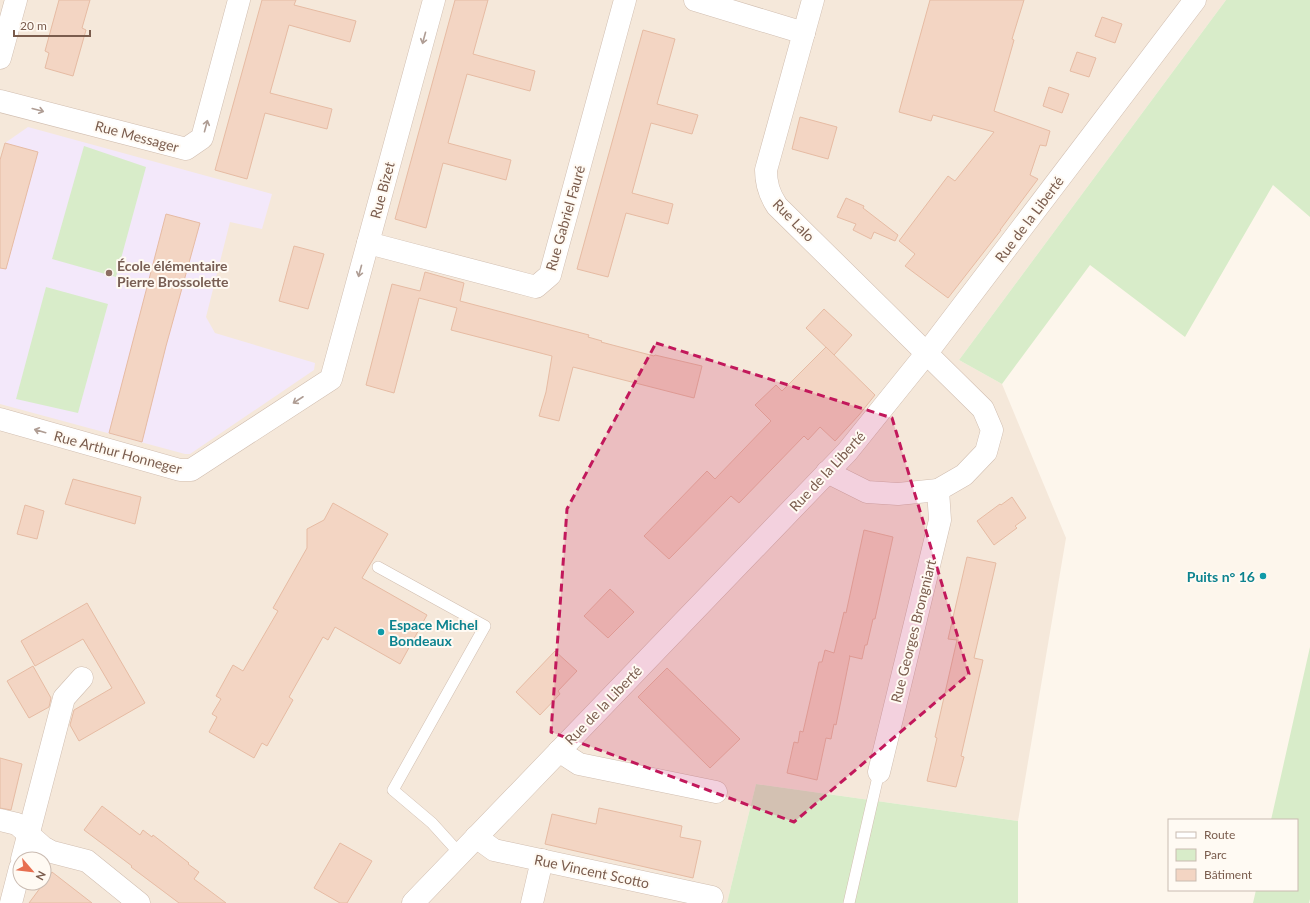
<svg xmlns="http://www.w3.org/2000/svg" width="1310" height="903" viewBox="0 0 1310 903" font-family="Lato,sans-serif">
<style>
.residential{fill:#f5e8da;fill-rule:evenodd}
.education{fill:#f3e8fa}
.green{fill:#d8ecc9}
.building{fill:#f3d5c3;stroke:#e6bba3}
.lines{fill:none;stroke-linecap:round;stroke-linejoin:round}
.service-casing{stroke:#d1beb0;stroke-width:12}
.minor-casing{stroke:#d1beb0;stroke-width:23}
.tertiary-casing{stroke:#d1beb0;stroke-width:23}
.service{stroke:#fff;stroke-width:11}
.minor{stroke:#fff;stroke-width:22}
.tertiary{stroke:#fff;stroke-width:22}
.oneway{stroke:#af9d94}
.marked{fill:#c2185b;fill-opacity:0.2;stroke:#c2185b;stroke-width:3;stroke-dasharray:8 5;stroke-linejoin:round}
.education-dot{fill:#8d6e63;stroke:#fffaf3;stroke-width:1.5}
.culture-dot{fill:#0f9aa8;stroke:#fffaf3;stroke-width:1.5}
.labels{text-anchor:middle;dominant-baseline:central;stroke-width:4;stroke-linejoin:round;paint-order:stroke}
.street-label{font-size:14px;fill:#7a5c4d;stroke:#fffaf3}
.education-label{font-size:14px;font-weight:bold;fill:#785e54;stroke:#fffaf3;text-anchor:start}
.culture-label{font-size:14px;font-weight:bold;fill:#0d838f;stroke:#fffaf3;text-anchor:end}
</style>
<rect width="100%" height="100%" fill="#fdf6ec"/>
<path class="residential" d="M0,0H1226L959,360L1002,384L1066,538L1018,821L756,784L727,903H0ZM20,859H44V883H20Z"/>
<path class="education" d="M28,127L272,194L262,229L230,222L206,317L215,333L315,363L314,370L190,454H185L0,404V160L5,143Z"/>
<g class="green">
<path d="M1226,0H1310V217L1273,185L1185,337L1090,265L1002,384L959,360Z"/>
<path d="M84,146L146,167L116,277L52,259Z"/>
<path d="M46,287L108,304L78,413L16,399Z"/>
<path d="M1310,647V899L1309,903H1253L1256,890H1297V820H1271Z"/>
<path d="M756,784L1018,821V903H727Z"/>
</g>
<g class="building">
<path d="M59,0H90L82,28L86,30L73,76L45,68L49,53L45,51Z"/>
<path d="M262,0H296L294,5L356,21L350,42L289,25L270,93L332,109L327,129L265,113L247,179L215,170Z"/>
<path d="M455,0H488L473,54L535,71L530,91L467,74L448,143L511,160L506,180L443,163L426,228L395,219Z"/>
<path d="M930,0H1024L1012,39L1014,40L994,111L1050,131L1046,146L1040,145L1030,175L1038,179L1000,230H1001L948,298L905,266L915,254L899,241L948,176L955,181L994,132L933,115L931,121L899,112Z"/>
<path d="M1102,17L1122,24L1115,43L1095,36Z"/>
<path d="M643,30L675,39L657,104L698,115L692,134L651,123L632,193L673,204L668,224L626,213L608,277L577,269Z"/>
<path d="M1077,52L1096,58L1089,77L1070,71Z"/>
<path d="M1049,87L1069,94L1062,113L1043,106Z"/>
<path d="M800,117L837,127L828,159L792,149Z"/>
<path d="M5,143L38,152L6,269L0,268V160Z"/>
<path d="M846,198L864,206L863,208L898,235L895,241L874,232L871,239L853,230L856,224L837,217Z"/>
<path d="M166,214L200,223L166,346L142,442L109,433Z"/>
<path d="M294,246L324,254L308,309L279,301Z"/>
<path d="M425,272L464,283L460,301L589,335L588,337L602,341L601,342L654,356L655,355L702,366L694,398L573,367L559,421L539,416L546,392L552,356L451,330L457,308L419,298L394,393L366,385L392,284L420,291Z"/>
<path d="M824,309L852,335L834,355L806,328Z"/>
<path d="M826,347L875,395L859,415L835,441L820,427L808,440L804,436L739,503L731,496L669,559L644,536L707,471L715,479L771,421L755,405L776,385L782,391Z"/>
<path d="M73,479L141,497L135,524L65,504Z"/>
<path d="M1012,497L1026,518L1015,526L1017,528L994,545L977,521L1000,504L1001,505Z"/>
<path d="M333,503L388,534L362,578L427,615L400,664L335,627L328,640L323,637L289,697L293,700L267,746L262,743L254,758L209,732L217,717L212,714L221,699L216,696L233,665L243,671L278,611L273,608L307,548V529L324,520Z"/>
<path d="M25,505L44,511L37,539L17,534Z"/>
<path d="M864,530L893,537L875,619H873L867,645H865L862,659L849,656H850L836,725L834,724L831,739L826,738L817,780L787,773L794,742L798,743L800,731L803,732L819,662H822L825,650L834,653L844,612L846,613Z"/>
<path d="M967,557L996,563L974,658L983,660L961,756L964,757L956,787L927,781L937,738L935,737L957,640L948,639Z"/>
<path d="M610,589L634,612L608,638L584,616Z"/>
<path d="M87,603L145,703L79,741L70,725L74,710L112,688L92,654L83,639L35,666L21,641Z"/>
<path d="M555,651L577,671L558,691L560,694L540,715L516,692Z"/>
<path d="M33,666L51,698L49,707L29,718L7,681Z"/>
<path d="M667,668L740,739L710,768L638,697Z"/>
<path d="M0,758L22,764L11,810L0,808Z"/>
<path d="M102,806L140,835L143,830L152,837L153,835L189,863L188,864L199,872L194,879L226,903H179L131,867L132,866L84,830Z"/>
<path d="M599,808L682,826L680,837L701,841L693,878L545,844L552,814L596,824Z"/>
<path d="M340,843L372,861L347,903H340L314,888Z"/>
<path d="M52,872L92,903H29Z"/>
</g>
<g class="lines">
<defs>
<g id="service">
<path d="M378,567L485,626L393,790L432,823L460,854"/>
<path d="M849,903L879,772"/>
</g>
<g id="minor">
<path d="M695,0L804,33"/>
<path d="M813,0L766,170C766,184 769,194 777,206L983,409L992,430L986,452L964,475L938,490L898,494L867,492L827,472"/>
<path d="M0,58L16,0"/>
<path d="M0,101L186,149L202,138L239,0"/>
<path d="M368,243L536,287L550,275L625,0"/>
<path d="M0,419L180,470H191L331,379L434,0"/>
<path d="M559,751L579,764L716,792"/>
<path d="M879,772L940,520L938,490"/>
<path d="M0,820L17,824L43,847L52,852L87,861L139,903"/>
<path d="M476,837L494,850L712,897"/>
<path d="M22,859L64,698L82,678"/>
<path d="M11,903L20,868"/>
<path d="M532,903L542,860"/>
</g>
<path id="tertiary" d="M413,903L847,452L926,354L1195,0"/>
</defs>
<use href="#service" class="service-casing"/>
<use href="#minor" class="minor-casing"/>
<use href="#tertiary" class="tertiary-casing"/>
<use href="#service" class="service"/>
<use href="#minor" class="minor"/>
<use href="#tertiary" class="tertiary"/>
</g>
<defs><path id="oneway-shaft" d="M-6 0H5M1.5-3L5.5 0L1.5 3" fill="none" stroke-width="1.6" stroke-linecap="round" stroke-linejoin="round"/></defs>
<g class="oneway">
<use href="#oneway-shaft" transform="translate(424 38) rotate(105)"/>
<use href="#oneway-shaft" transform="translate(38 110) rotate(15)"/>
<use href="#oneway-shaft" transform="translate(206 126) rotate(-75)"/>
<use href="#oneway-shaft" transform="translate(360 271) rotate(105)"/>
<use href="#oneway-shaft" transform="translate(298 400) rotate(147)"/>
<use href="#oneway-shaft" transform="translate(40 431) rotate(-164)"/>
</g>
<path class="marked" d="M656,343L892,418L969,674L794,822L551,732L567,509Z"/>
<circle class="education-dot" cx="109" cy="273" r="4"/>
<g class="culture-dot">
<circle cx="1263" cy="576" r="4"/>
<circle cx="381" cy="632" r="4"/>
</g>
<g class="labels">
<g class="street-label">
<text transform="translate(137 136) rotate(15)">Rue Messager</text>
<text transform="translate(382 190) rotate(-75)">Rue Bizet</text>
<text transform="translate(565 218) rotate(-74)">Rue Gabriel Fauré</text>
<text transform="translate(1029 219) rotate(-53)">Rue de la Liberté</text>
<text transform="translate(794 220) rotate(46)">Rue Lalo</text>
<text transform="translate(118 452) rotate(15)">Rue Arthur Honneger</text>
<text transform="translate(827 471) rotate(-47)">Rue de la Liberté</text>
<text transform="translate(913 631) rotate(-76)">Rue Georges Brongniart</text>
<text transform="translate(603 705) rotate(-46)">Rue de la Liberté</text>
<text transform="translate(592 871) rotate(12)">Rue Vincent Scotto</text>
</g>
<g class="education-label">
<text x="117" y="265">École élémentaire<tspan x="117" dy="16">Pierre Brossolette</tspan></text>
</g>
<g class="culture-label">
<text x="1255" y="576">Puits n° 16</text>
<text x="389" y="624" text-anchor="start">Espace Michel<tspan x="389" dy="16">Bondeaux</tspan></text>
</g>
</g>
<rect x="1168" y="819" width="130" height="72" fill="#fffaf3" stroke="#cabbb1"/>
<rect x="1176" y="832" width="20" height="6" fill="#ffffff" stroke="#cabbb1"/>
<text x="1204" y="839" font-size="12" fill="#7a5c4d">Route</text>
<rect x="1176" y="849" width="20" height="12" fill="#d8ecc9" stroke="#cabbb1"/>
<text x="1204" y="859" font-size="12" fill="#7a5c4d">Parc</text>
<rect x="1176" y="869" width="20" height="12" fill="#f3d5c3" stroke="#cabbb1"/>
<text x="1204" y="879" font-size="12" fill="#7a5c4d">Bâtiment</text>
<g transform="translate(32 871) rotate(118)"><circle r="19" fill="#fffaf3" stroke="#cabbb1"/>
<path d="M0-3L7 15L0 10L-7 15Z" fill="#e76f51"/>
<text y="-6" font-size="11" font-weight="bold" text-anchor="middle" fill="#7a5c4d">N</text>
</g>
<path d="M14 30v6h76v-6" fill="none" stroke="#7a5c4d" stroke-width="2"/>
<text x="20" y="30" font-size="12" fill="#7a5c4d" stroke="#fffaf3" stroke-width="3" paint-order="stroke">20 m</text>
</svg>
